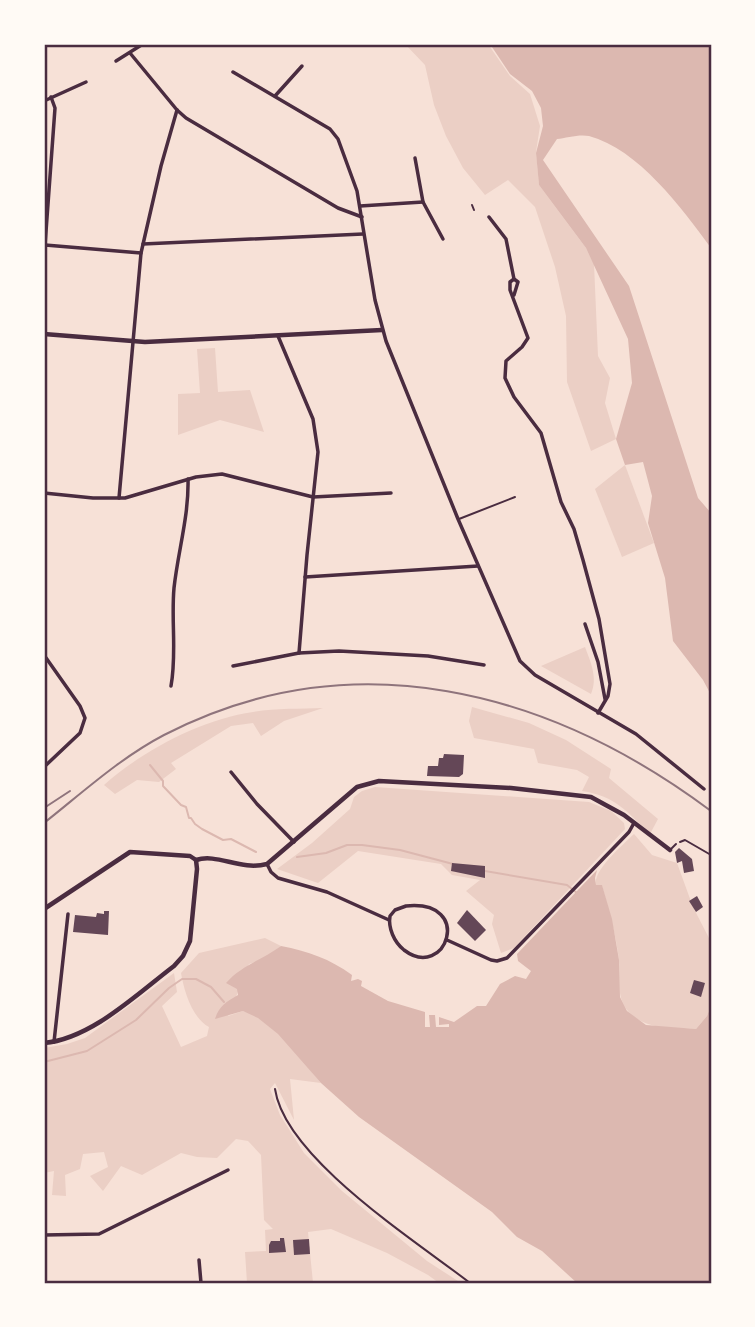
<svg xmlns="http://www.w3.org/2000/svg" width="755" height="1327" viewBox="0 0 755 1327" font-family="Karla,sans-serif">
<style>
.green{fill:#ebcfc5}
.water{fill:#dcb8b0}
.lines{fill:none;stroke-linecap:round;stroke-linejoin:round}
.stream{stroke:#dcb8b0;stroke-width:2}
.building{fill:#644757}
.path{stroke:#4a2c40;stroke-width:2}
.service{stroke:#4a2c40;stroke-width:2}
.minor{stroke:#4a2c40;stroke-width:3.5}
.tertiary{stroke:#4a2c40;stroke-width:4.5}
.rail{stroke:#8f747c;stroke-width:2}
.neatline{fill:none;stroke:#4a2c40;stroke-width:2.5}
</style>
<rect width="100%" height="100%" fill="#f7e1d7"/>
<g class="green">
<path d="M405,44H488L510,76L530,94L540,126L536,152L539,185L586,248L594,264L598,356L610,378L605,403L616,439L591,451L567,382L566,316L555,267L535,207L508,180L485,195L463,168L446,136L434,105L425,65Z"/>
<path d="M215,348L218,392L250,390L264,432L220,420L178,435V394L200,393L197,349Z"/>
<path d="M625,465L654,543L622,557L595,489Z"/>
<path d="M585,647C591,663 598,678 591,694L541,666Z"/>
<path d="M472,707L529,723L566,740L611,769L609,778L658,819L650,834C627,812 616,796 582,791L589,777L577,770L538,763L534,749L474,738L469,721Z"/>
<path d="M323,708L284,721L261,736L253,723L231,726L171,763L176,769L159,782L137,780L115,794L104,785C142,751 202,719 253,712C276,708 300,709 323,708Z"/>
<path d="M375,787L589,802L611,811L624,823L625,829L514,948L501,953L492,924L494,915L466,891L480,880L452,875L441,864L358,851L318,883L277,869L312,843L350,809L354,797L362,791Z"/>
<path d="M634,834L652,855L677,863L693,907L711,942V1006L707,1016L696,1029C669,1028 631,1030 621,998C618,987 620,972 619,960C616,935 609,910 602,886L596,885C593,870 623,845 634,834Z"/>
<path d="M265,938L281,946L264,959L249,964C240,982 237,998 228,1016L243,1011C272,1017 302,1061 321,1083L290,1079L294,1120L275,1083L270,1089L280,1115L304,1153L342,1191L427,1261L461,1283H439L428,1275L387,1253L331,1229L308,1232L313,1283H247L245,1252L266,1251L265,1230L273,1229L264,1220L261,1155L248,1141L236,1139L217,1158L197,1157L181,1153L142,1175L121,1166L103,1191L90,1176L108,1167L104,1152L83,1154L80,1169L65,1175L66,1196L52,1195L54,1171L44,1173V1048L67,1044L85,1038L174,973L177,992L162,1006L181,1047L207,1036L209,1027C192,1018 184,991 181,973L199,953Z"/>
</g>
<g class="water">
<path d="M490,44H711V248C682,208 638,149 589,136C579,134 566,138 557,139L543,160L629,286L698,498L711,513V695L703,680L673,641L665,578L648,523L652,496L643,462L625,465L616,439L632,383L628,339L586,248L539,185L536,153L543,126L541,108L532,91L510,74Z"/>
<path d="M597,870L595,878L596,885H602L612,919L619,960L620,997L627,1011L646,1025L696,1029L707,1016L711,1006V1283H577L542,1251L517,1237L492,1212L359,1117L321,1083L278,1034L258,1018L243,1011L215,1019C219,1006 226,1002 238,995L237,989L226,983C242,965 262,960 281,946C308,951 330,959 352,975L351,981L358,979L362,981L361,986L388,1001L425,1012V1027H430L429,1015H435L436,1027H449V1024L439,1025V1017L454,1022L477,1006H486L500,984L515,976L526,979L531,971L518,961L517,954Z"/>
</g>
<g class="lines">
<g class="stream">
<path d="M150,765L163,781V786L181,805L186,807L189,818H191L195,824L202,829L223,840L231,839L256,852"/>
<path d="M297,857L326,853L347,845H362L400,850L453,864"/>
<path d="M485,871L567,885L577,893"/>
<path d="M44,1062L87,1051L136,1020L169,988L182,979H196L211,987L224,1002"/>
</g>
</g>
<g class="building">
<path d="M444,754L464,755L463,774L459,777L427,776L428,766H438L439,758H443Z"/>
<path d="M679,848L692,859L694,871L684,873L682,861L677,863L675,852Z"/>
<path d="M452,863L485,866V878L451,871Z"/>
<path d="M697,896L703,907L696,912L689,901Z"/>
<path d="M467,910L486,930L475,941L457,923Z"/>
<path d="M104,911H109L108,935L73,932L75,915L96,917L97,913L104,914Z"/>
<path d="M694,980L705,983L701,997L690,993Z"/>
<path d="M280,1238H284L286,1252L269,1253V1245L271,1241H280Z"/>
<path d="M309,1239L310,1254L294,1255L293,1240Z"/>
</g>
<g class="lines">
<g class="path">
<path d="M472,205L474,210"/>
<path d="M680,842L685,840L711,855"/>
</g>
<g class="service">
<path d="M459,519L515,497"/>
<path d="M671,849L676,844"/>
<path d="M275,1089C285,1158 416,1241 470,1283"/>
</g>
<g class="minor">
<path d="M130,53L177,110L186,118L338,208L362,217"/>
<path d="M116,61L143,44"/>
<path d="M233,72L330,129L338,139L357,191L375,300L386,341L458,519L520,661L535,675L636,734L704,789"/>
<path d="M275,96L302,66"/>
<path d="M44,101L86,82"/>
<path d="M415,158L423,202L443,239"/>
<path d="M360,206L423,202"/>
<path d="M489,217L506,239L514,279L518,282L514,295"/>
<path d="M143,244L363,234"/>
<path d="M45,245L55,108L51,97"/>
<path d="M45,245L141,253"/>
<path d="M514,279L510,282V290L528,338L522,347L506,361L505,378L514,397L541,433L561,502L574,529L583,560L599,619L610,684L608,696L598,713"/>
<path d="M278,336L313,419L318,452L307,555L299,653"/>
<path d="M44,493L93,498H125L196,477L222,474L313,497L391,493"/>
<path d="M119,498L141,253L161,166L177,110"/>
<path d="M305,577L478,566"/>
<path d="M585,624L598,662L605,699"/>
<path d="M44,655L80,706L85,718L80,733L44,767"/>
<path d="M233,666L299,653L339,651L428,656L484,665"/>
<path d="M171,686C177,654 171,621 174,588C178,551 189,516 188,479"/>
<path d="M231,772L257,804L294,842"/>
<path d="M267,864L271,872L278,878L327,892L389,920"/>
<path d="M406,906C475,899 446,982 404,950C394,942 388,928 390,916L395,910Z"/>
<path d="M447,940L491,960L497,961L507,958L629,832L634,823"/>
<path d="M54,1042L68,914"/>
<path d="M44,1235L99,1234L228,1170"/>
<path d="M199,1260L201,1283"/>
</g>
<g class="tertiary">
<path d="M44,334L145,342L382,330"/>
<path d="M44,909L130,852L190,856L196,860C218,853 240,871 267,864L357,787L379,781L511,788L591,797L624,815L670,850"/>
<path d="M44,1043C91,1039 137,994 174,966L183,956L190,941L197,869L196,860"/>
</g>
<g class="rail">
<path d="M44,808L70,791"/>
<path d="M44,823C82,793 120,758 164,735C352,638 549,690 711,811"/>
</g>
</g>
<rect width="755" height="1327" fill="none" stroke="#fffaf5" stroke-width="91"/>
<rect x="46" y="46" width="664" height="1236" class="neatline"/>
</svg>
